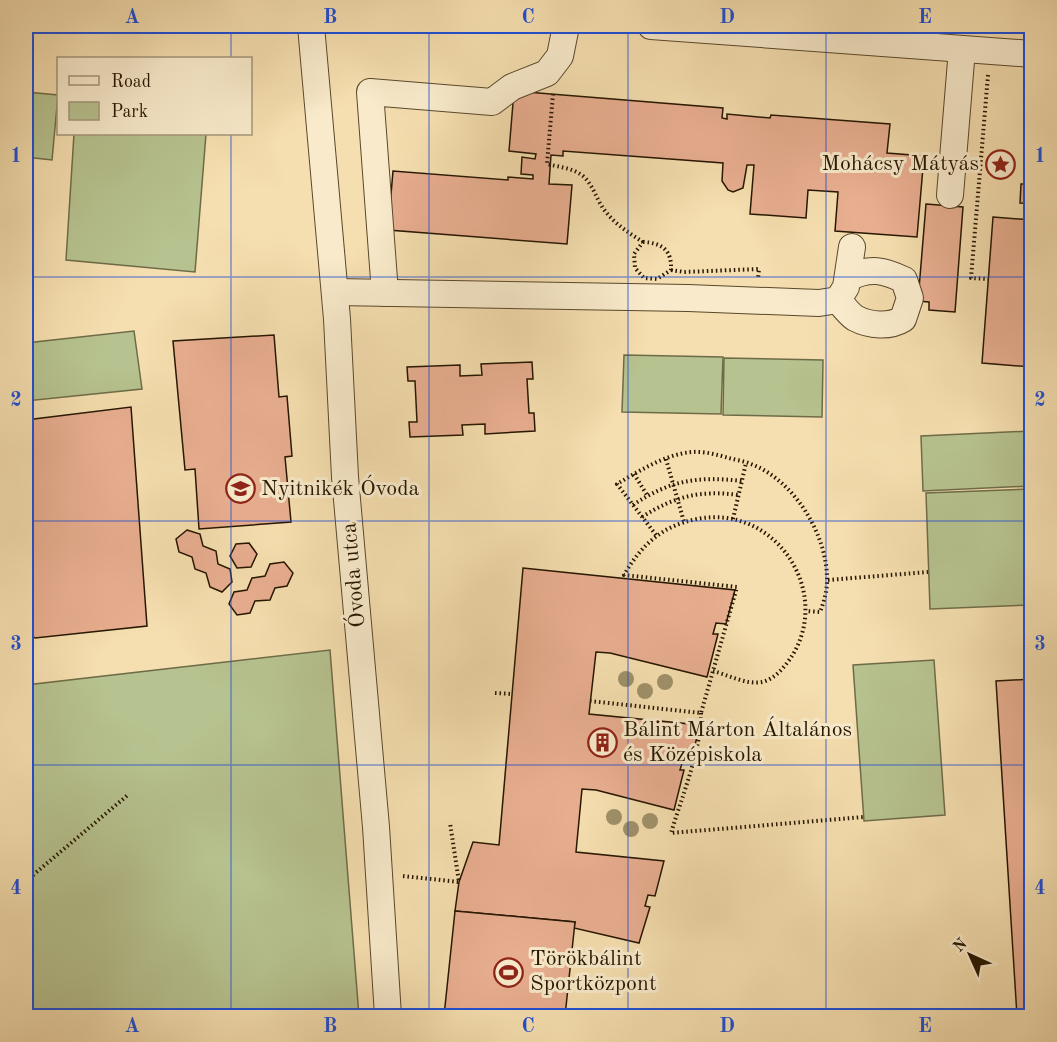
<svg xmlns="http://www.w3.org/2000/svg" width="1057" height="1042" viewBox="0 0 1057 1042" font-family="'Old Standard TT',serif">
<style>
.green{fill:#b6c28f;stroke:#6e6c48;stroke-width:1.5}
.building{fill:#e8ae90;stroke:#261600;stroke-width:1.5}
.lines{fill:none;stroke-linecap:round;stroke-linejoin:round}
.minor-casing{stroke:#5a482c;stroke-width:28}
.path{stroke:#261600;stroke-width:4;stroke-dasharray:1.5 3;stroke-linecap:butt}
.minor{stroke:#f8eacb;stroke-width:26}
.tree{fill:#9f916a}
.grid{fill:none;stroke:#1d4ed8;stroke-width:1.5;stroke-opacity:0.55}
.labels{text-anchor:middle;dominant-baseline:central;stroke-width:6;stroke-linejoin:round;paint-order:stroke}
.poi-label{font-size:22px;fill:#261600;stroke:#f8eacb;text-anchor:start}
.street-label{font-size:22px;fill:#261600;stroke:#f8eacb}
.neatline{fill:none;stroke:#1d4ed8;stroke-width:2}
.grid-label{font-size:20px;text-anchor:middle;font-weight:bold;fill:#1d4ed8}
</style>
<rect width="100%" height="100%" fill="#f5deaf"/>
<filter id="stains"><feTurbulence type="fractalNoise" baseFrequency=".00333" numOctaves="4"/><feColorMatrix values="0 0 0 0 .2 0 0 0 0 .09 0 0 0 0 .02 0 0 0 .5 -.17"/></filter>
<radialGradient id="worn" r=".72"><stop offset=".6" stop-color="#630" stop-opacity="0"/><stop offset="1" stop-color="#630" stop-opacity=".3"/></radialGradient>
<g class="green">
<path d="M26,92L58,95L52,160L26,157Z"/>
<path d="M74,134H206L195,272L66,260Z"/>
<path d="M134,331L142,389L26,401V343Z"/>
<path d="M624,355L723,357L721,414L622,412Z"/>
<path d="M724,358L823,360L822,417L723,415Z"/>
<path d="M1031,431V486L923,491L921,436Z"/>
<path d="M1031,489V605L930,609L926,493Z"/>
<path d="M330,650L359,1016H26V685Z"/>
<path d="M934,660L945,815L864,821L853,665Z"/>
</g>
<g class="building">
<path d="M514,91L723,108L722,118L727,119V114L770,118L771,115L890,124L887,153L924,156L917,237L835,231L838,192L808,190L806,218L750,214L754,165H747L743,188L733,192L728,190L722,181L723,163L563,151V156L551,155L549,184L572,185L567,244L388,230L393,171L508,180V177L533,179V175L521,174L522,157L535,159L536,154L509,151Z"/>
<path d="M1021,184H1032V204L1020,203Z"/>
<path d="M926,204L963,207L955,312L929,310V302L918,301Z"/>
<path d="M993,217L1032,220V367L982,363Z"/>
<path d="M274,335L279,397L287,396L292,456L285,457L291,522L199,529L195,469L185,470L173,341Z"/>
<path d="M532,362L533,379H527L529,413H534L535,431L485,434V424L462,425L463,435L410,437L409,422H417L415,381H408L407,367L460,365V376L482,375L481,364Z"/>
<path d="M131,407L147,626L35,638L26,631V420Z"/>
<path d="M187,530L200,534L203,546L216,551L218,564L230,569L232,582L222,592L210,587L206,573L195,569L192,557L179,552L176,539Z"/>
<path d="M249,543L257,554L251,567L237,568L230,556L236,544Z"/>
<path d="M284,562L293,573L287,586L275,588L270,600L255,601L250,613L237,615L229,604L234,592L247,590L252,578L265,576L270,564Z"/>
<path d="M523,568L735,590L726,624L716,623L713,634H718L707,677L610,653L596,652L589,714L700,725L691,761L683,760L680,770H684L674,810L596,790L582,789L576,852L664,861L655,896L648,895L645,906L650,907L639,943L574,928L575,922L455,911L459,882L473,842L499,845Z"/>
<path d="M1032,679V1016H1017L996,681Z"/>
<path d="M455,911L575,922L565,1016H444Z"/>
</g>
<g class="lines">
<defs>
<g id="minor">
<path d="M311,26L337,319L345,477L376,827L388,1016"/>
<path d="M651,26L1032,54"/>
<path d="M950,195L962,49"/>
<path d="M335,292L688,298L819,303L838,300L846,287L852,247"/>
<path d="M385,293L370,92L492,102L512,87L547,73L560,56L566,26"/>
<path d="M838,300C843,306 849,314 855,318C870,326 890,327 903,319L910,298L904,280C884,270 870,267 848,278"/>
</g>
</defs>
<use href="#minor" class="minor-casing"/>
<g class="path">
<path d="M988,75L971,278L989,279"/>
<path d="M553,94L547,164C559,167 573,168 583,176C593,185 596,198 603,208C613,223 629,233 643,242"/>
<path d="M643,242C662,243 672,250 671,270L657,279L644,278L635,268L634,254Z"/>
<path d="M671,270L684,272L759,269L758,279"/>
<path d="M666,459L684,522"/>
<path d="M634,474L647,495"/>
<path d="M633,505C670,480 698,476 742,481"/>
<path d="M642,517C675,496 700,490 739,495"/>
<path d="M733,519L746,463"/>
<path d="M656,535L617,484C639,471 666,454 692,452C704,451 718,455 729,458C736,460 744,461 751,464C794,480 828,535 827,581C827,591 824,602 820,612L806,611"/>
<path d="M828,580L928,572"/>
<path d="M495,693L512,694"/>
<path d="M590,701L701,713L737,587L624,575C642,544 662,526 697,519C778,503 837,598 787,663C781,671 772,680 762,682C747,685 728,675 713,671"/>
<path d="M701,713C701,751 682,796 671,833L864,817"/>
<path d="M403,876L459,882L450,823"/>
<path d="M26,881L129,794"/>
</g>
<use href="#minor" class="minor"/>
</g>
<g class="tree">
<circle cx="626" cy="679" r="8"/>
<circle cx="665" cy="682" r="8"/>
<circle cx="645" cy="691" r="8"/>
<circle cx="614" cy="817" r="8"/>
<circle cx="650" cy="821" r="8"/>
<circle cx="631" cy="829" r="8"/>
</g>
<path class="grid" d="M231,26V58M429,26V1016M628,26V1016M826,26V1016M231,134V1016M26,277H1032M26,521H1032M26,765H1032"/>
<defs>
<symbol id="sight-ring" viewBox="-11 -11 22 22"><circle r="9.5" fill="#f8eacb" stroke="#8f2418" stroke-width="1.5"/><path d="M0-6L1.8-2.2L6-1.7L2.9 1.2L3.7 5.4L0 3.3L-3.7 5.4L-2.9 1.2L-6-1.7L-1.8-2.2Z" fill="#8f2418"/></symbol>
<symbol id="school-ring" viewBox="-11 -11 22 22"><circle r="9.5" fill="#f8eacb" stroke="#8f2418" stroke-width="1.5"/><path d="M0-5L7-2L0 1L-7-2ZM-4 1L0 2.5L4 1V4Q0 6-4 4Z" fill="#8f2418"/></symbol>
<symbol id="building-ring" viewBox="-11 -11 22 22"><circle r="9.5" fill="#f8eacb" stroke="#8f2418" stroke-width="1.5"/><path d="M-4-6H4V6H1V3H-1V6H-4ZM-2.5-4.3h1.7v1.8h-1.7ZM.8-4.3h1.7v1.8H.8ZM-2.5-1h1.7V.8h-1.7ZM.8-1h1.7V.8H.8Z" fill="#8f2418"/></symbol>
<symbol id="stadium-ring" viewBox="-11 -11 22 22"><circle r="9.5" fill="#f8eacb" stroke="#8f2418" stroke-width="1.5"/><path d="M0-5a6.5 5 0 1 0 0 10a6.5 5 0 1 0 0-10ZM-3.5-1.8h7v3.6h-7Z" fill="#8f2418"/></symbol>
</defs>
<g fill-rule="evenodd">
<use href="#sight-ring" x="984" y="148" width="33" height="33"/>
<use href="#school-ring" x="224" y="472" width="33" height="33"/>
<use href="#building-ring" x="586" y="726" width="33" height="33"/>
<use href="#stadium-ring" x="492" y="956" width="33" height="33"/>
</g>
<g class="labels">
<g class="poi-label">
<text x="979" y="164" text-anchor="end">Mohácsy Mátyás</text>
<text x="261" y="489">Nyitnikék Óvoda</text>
<text x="623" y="730">Bálint Márton Általános<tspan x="623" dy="25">és Középiskola</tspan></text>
<text x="530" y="959">Törökbálint<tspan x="530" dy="25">Sportközpont</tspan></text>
</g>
<g class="street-label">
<text transform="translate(354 575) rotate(-95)">Óvoda utca</text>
</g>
</g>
<rect width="1057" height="1042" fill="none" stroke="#f5deaf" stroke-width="66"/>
<rect x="57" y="57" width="195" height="78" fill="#f8eacb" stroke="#a4957a" stroke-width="1.5"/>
<rect x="69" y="76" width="30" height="9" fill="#f8eacb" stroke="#a4957a" stroke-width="1.5"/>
<text x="111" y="87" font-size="18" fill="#261600">Road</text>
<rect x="69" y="102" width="30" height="18" fill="#b6c28f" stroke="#a4957a" stroke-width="1.5"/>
<text x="111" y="117" font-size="18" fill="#261600">Park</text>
<g transform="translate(970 955) rotate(315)" stroke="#f8eacb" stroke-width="4.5" paint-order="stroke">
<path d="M0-4.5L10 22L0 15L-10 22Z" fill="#261600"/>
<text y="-9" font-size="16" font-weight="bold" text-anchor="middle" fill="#261600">N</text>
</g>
<rect x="33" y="33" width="991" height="976" class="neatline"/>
<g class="grid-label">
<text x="132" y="23">A</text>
<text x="330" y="23">B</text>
<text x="528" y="23">C</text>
<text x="727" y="23">D</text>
<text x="925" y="23">E</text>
<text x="16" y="162">1</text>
<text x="1040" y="162">1</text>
<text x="16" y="406">2</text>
<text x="1040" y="406">2</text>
<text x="16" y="650">3</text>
<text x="1040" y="650">3</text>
<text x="16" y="894">4</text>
<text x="1040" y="894">4</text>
<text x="132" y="1032">A</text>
<text x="330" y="1032">B</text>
<text x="528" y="1032">C</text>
<text x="727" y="1032">D</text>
<text x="925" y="1032">E</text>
</g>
<rect width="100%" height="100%" filter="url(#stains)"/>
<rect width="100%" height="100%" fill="url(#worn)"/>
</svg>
